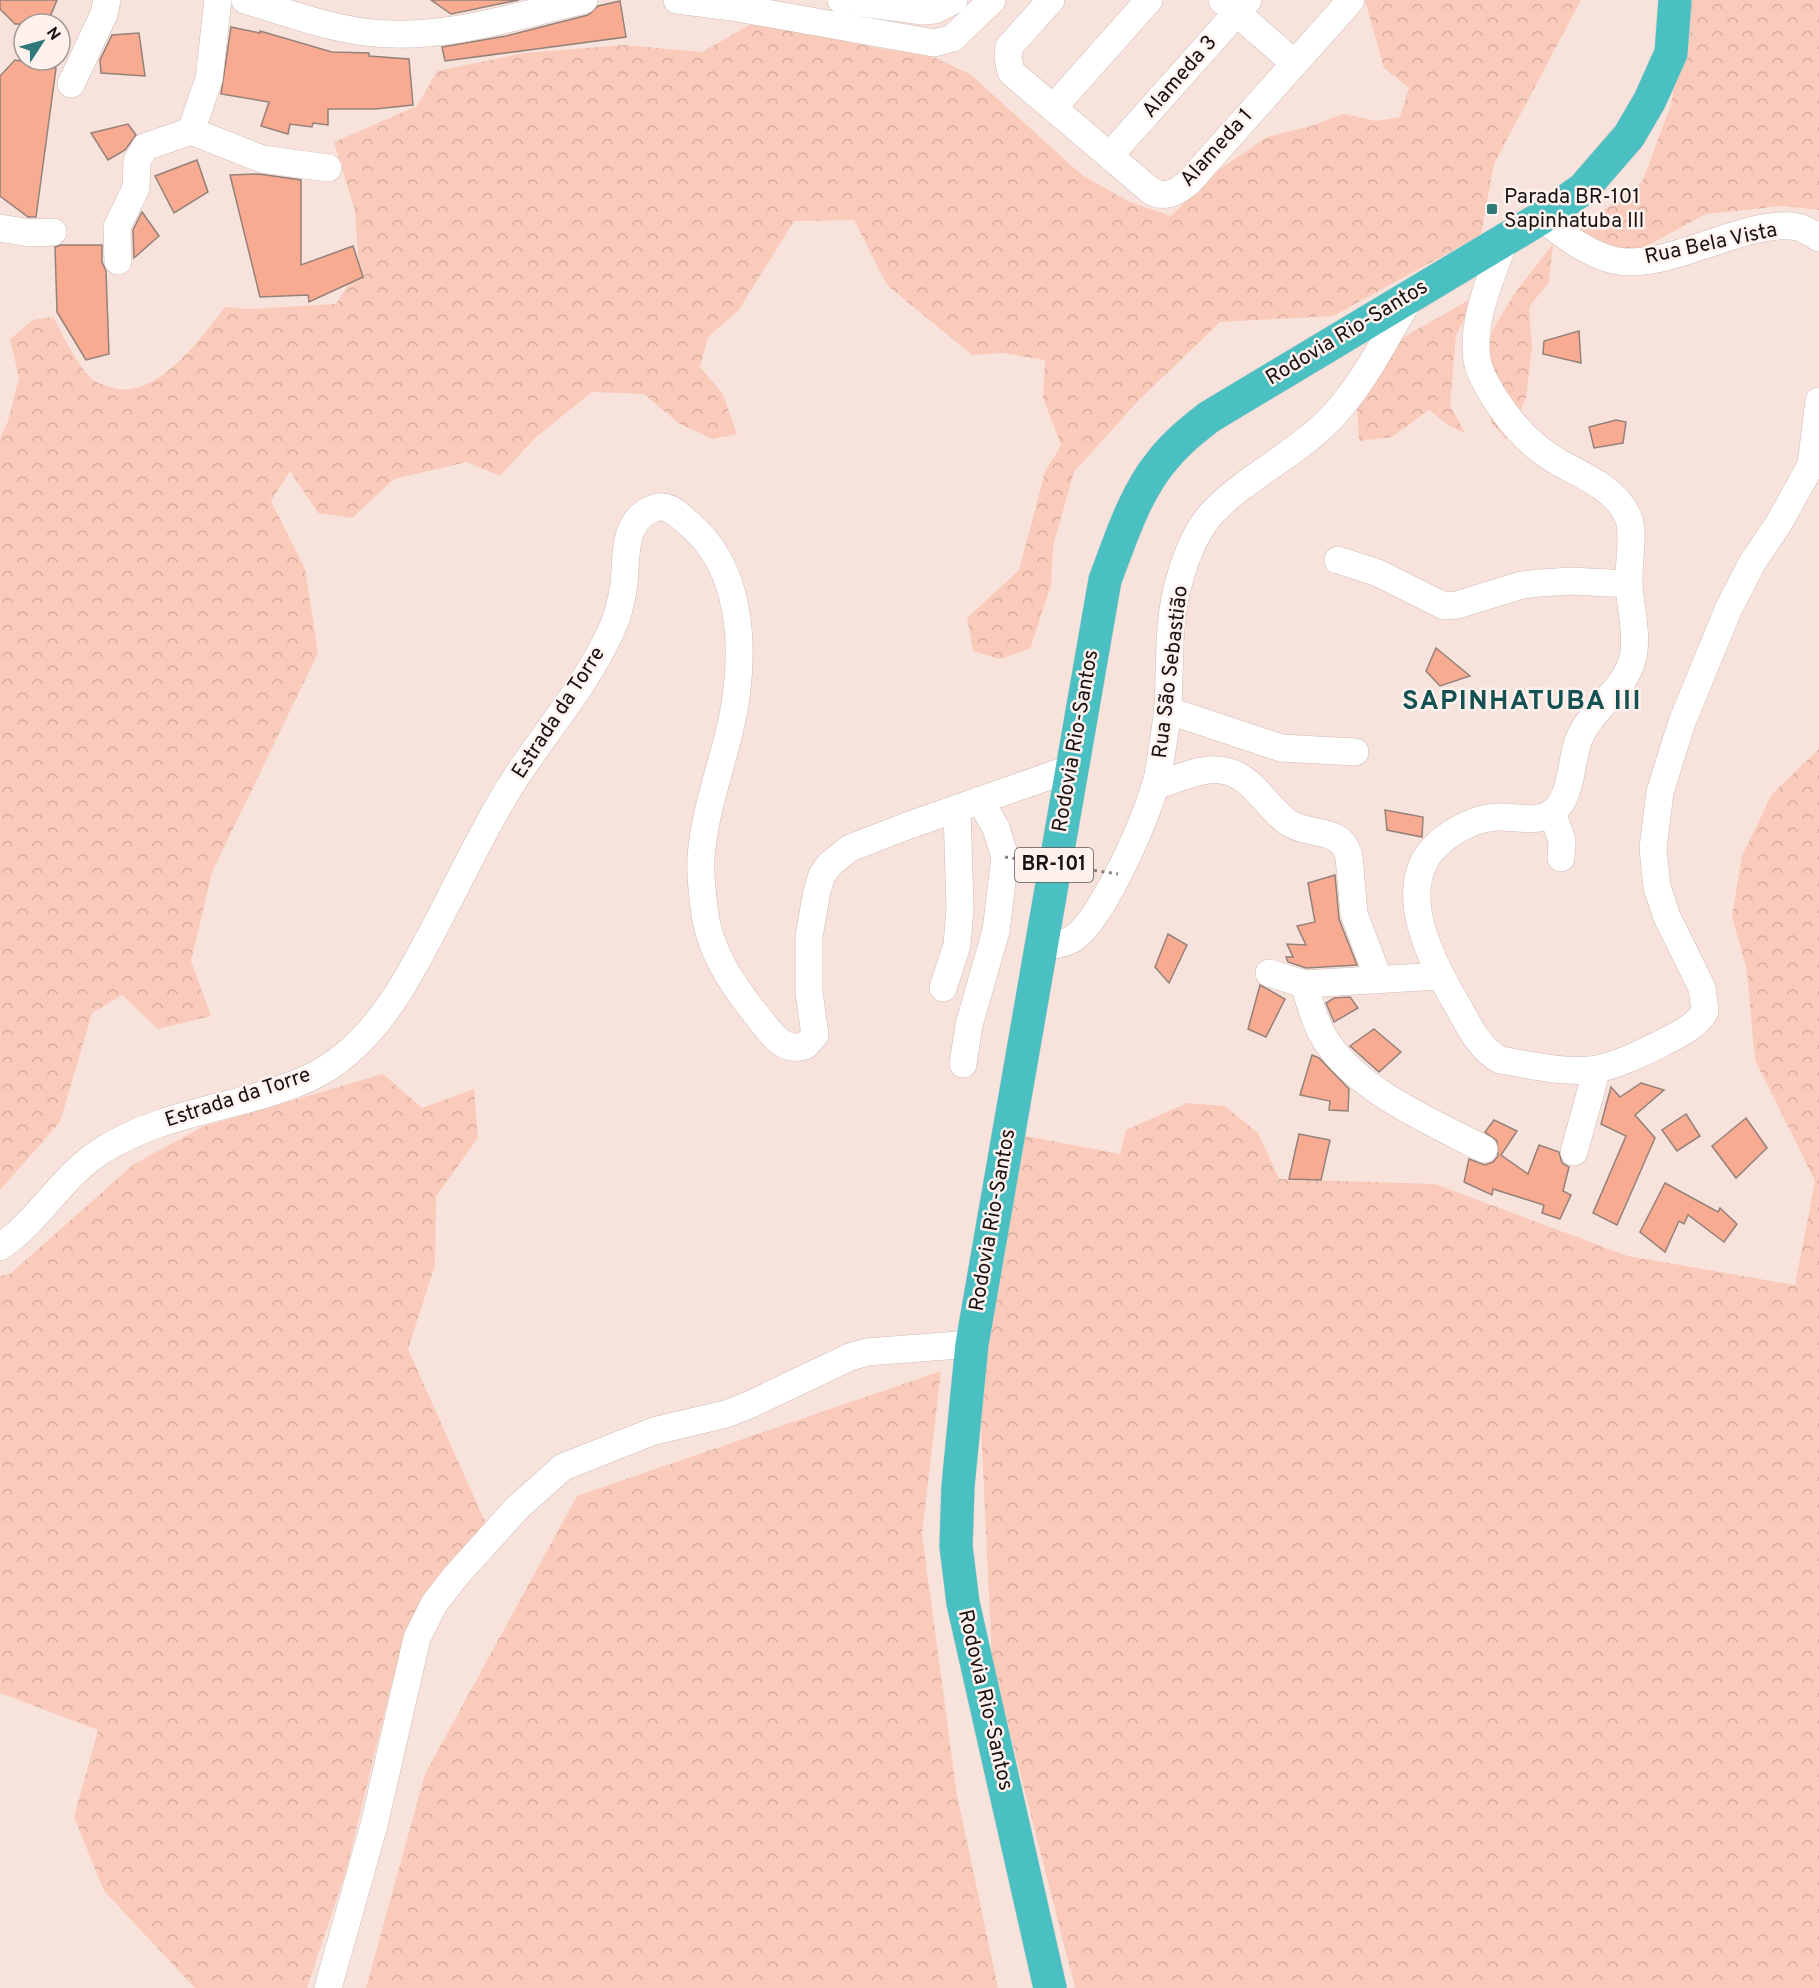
<svg xmlns="http://www.w3.org/2000/svg" width="1819" height="1988" viewBox="0 0 1819 1988" font-family="Overpass,sans-serif">
<style>
.forest{fill:url(#forest-crowns)}
.building{fill:#f8ab90;stroke:#93817a;stroke-width:1.5}
.lines{fill:none;stroke-linecap:round;stroke-linejoin:round}
.minor-casing{stroke:#cfbbb4;stroke-width:28}
.highway-casing{stroke:#cccbca;stroke-width:34}
.minor{stroke:#fff;stroke-width:27}
.highway{stroke:#4ac0c3;stroke-width:33}
.path-bridge{stroke:#8d7e7a;stroke-width:3;stroke-dasharray:3 4.5;stroke-linecap:butt}
.poi-dot{fill:#2f797b;stroke:#fff2ee;stroke-width:2}
.labels{text-anchor:middle;dominant-baseline:central;stroke-width:5;stroke-linejoin:round;paint-order:stroke}
.shield{fill:#fff2ee;stroke:#5e5553;stroke-width:1.5}
.shield-label{font-size:20px;font-weight:bold;fill:#191210}
.street-label{font-size:21px;fill:#191210;stroke:#fff2ee}
.poi-label{font-size:21px;fill:#191210;stroke:#fff2ee;text-anchor:start}
.district-label{font-size:27px;font-weight:bold;letter-spacing:1.5px;fill:#135152;stroke:#fff2ee}
</style>
<defs>
<pattern id="forest-crowns" width="20" height="18" patternUnits="userSpaceOnUse" patternTransform="scale(1.5)"><rect width="20" height="18" fill="#facbba"/><path d="M2 6a3 3 0 1 1 6 0M12 15a3 3 0 1 1 6 0" fill="none" stroke="#d6ad9f"/></pattern>
</defs>
<rect width="100%" height="100%" fill="#f8e3dc"/>
<g class="forest">
<path d="M1365,0H1581L1494,164L1481,235L1333,316L1220,322L1137,402L1074,472L1053,546L1051,585L1030,649L1000,659L973,651L967,618L1019,570L1045,472L1061,445L1043,398L1045,360L1002,353L972,355L887,285L854,220L794,221L738,311L708,337L700,367L723,394L737,434L712,439L678,423L644,394L592,392L534,439L500,476L467,462L394,479L352,518L318,513L290,471L271,501L305,569L318,653L212,872L191,961L211,1016L158,1029L122,995L92,1013L60,1122L0,1190V438L8,421L19,378L10,339L33,320L53,317C64,337 76,364 93,380C97,383 105,385 110,387C155,403 201,338 225,307L248,309L336,304L359,268L355,211L334,142L417,106L437,71L524,53L625,45L702,52L755,22L882,49L924,53L970,74L1082,175L1130,202L1171,216L1214,173L1267,137L1311,126L1343,114L1377,121L1400,117L1409,88L1384,68Z"/>
<path d="M1684,0H1819V210L1783,206L1706,214L1624,258L1576,231L1642,182L1671,105L1684,21Z"/>
<path d="M1553,244L1549,282L1529,307L1532,349L1526,398L1507,440L1491,422L1483,379L1492,331L1514,294Z"/>
<path d="M1476,296L1456,336L1450,405L1465,433L1448,425L1429,410L1392,437L1359,441L1357,405L1397,341Z"/>
<path d="M1819,749V1988H1075L992,1662L980,1403L1005,1214L1020,1135L1120,1154L1126,1130L1187,1103L1225,1106L1258,1133L1279,1179L1435,1184L1628,1256L1795,1285L1815,1181L1755,1060L1747,971L1732,916L1742,856L1772,794Z"/>
<path d="M383,1074L422,1108L474,1089L478,1138L436,1196L435,1265L408,1349L486,1524L411,1633L392,1682L346,1871L307,1988H195L104,1891L74,1817L98,1730L0,1693V1276L10,1274L134,1164L202,1127Z"/>
<path d="M941,1371L922,1534L957,1795L998,1988H366L425,1774L577,1496Z"/>
</g>
<g class="building">
<path d="M0,0H57L47,24H15L0,9Z"/>
<path d="M431,0H519L451,14Z"/>
<path d="M620,1L626,37L445,61L442,47L506,36L588,15L598,6Z"/>
<path d="M231,27L260,33V31L332,52L369,53V56L409,59L413,105L375,109H328V125L313,123L312,127L290,124L288,134L261,126L269,102L221,94Z"/>
<path d="M139,33L145,76L101,73L100,60L112,35Z"/>
<path d="M15,60L56,68L36,217H28L0,196V76Z"/>
<path d="M128,124L136,135L125,150L108,160L91,133Z"/>
<path d="M197,160L208,192L174,213L155,176Z"/>
<path d="M259,174L301,180V265L353,246L363,277L309,302L308,295L260,297L230,175Z"/>
<path d="M142,212L159,236L134,258L133,230Z"/>
<path d="M61,245H102V262L106,271L109,354L86,360L57,312L55,247Z"/>
<path d="M1579,331L1581,363L1543,354L1544,341Z"/>
<path d="M1616,420L1626,422L1623,443L1594,448L1589,427Z"/>
<path d="M1436,648L1470,676L1440,686L1426,671Z"/>
<path d="M1385,810L1423,817L1422,837L1387,830Z"/>
<path d="M1335,875L1339,919L1357,965L1306,968L1288,962L1286,957H1293L1287,944L1306,945L1297,926L1315,922L1308,883Z"/>
<path d="M1168,934L1187,945L1169,983L1155,967Z"/>
<path d="M1260,985L1285,999L1266,1037L1248,1029Z"/>
<path d="M1350,997L1358,1008L1334,1022L1326,1003L1334,998Z"/>
<path d="M1374,1029L1401,1052L1379,1072L1350,1046Z"/>
<path d="M1312,1055L1319,1058L1349,1089L1348,1111L1329,1110L1330,1101L1300,1095Z"/>
<path d="M1641,1083L1664,1090L1635,1115L1655,1138L1617,1225L1593,1213L1626,1136L1601,1124L1611,1087L1620,1097Z"/>
<path d="M1686,1114L1700,1136L1677,1151L1662,1130Z"/>
<path d="M1746,1118L1767,1148L1736,1178L1712,1146Z"/>
<path d="M1494,1120L1517,1131L1501,1155L1528,1174L1539,1145L1559,1152L1562,1163L1569,1167L1563,1191L1571,1195L1560,1219L1542,1213L1544,1205L1493,1189L1492,1195L1464,1182L1469,1159L1485,1165L1493,1162L1498,1156L1497,1141L1485,1132Z"/>
<path d="M1299,1134L1330,1140L1321,1180L1289,1179Z"/>
<path d="M1665,1183L1718,1212L1720,1208L1737,1224L1724,1242L1688,1215L1684,1224L1679,1221L1665,1252L1640,1232Z"/>
</g>
<g class="lines">
<defs>
<g id="minor">
<path d="M245,0C284,12 323,26 364,32C439,42 512,17 584,0"/>
<path d="M677,0L732,7L934,43L953,38L992,0"/>
<path d="M841,0L923,11L935,10L954,0"/>
<path d="M1051,0L1009,47L1008,58L1011,72L1151,191C1166,199 1177,192 1189,182L1351,0"/>
<path d="M1222,0L1293,62"/>
<path d="M71,84L104,14L107,0"/>
<path d="M1053,108L1149,0"/>
<path d="M191,131L209,79L218,0"/>
<path d="M1111,154L1248,0"/>
<path d="M1541,218C1563,234 1585,253 1613,260C1667,273 1746,217 1798,227C1805,229 1813,234 1819,238"/>
<path d="M0,228L30,233L53,232"/>
<path d="M1505,239C1492,276 1471,319 1477,360C1480,376 1491,393 1500,406C1516,430 1535,449 1560,463C1584,476 1617,490 1628,517C1635,533 1628,565 1629,584C1630,607 1638,634 1633,657C1626,689 1591,709 1579,739C1570,761 1573,796 1553,812C1538,824 1515,816 1497,817C1478,818 1460,827 1445,838C1387,880 1432,963 1459,1008C1470,1028 1480,1049 1500,1060C1531,1065 1566,1074 1597,1069C1621,1064 1644,1052 1666,1041C1680,1034 1698,1025 1705,1011L1702,988L1667,917L1657,887L1653,848L1660,792L1682,722L1728,610L1752,563L1779,523L1811,465L1819,401"/>
<path d="M118,261L117,227L136,188L137,161L145,147L191,131L262,159L328,168"/>
<path d="M1338,560L1378,573L1444,606L1457,605L1522,585L1540,583L1571,581L1629,584"/>
<path d="M1167,710L1281,748L1355,752"/>
<path d="M1155,786C1176,780 1204,765 1226,771C1255,778 1266,808 1289,823C1311,837 1342,826 1349,857L1354,914L1379,980"/>
<path d="M1552,813L1562,840L1561,858"/>
<path d="M1039,946C1051,946 1064,945 1074,938C1104,917 1153,806 1159,770C1162,749 1166,727 1168,706C1170,669 1168,630 1176,593C1183,565 1193,533 1214,511C1246,478 1291,457 1325,424C1361,390 1385,339 1411,296"/>
<path d="M1269,973L1304,984L1439,976"/>
<path d="M1304,984C1309,1000 1313,1017 1321,1032C1350,1088 1430,1121 1484,1149"/>
<path d="M943,988L957,945L960,908L957,809"/>
<path d="M963,1064L969,1025L996,931L1005,857L996,828L980,800"/>
<path d="M1574,1152L1597,1069"/>
<path d="M0,1247C40,1220 62,1175 103,1150C166,1110 243,1108 309,1078C350,1059 380,1023 403,985C440,923 469,855 506,793C540,737 584,690 611,631C618,616 622,599 624,583C627,556 622,522 652,509C667,502 678,514 688,523C742,567 745,646 734,710C725,759 705,806 701,857C700,873 702,891 704,907C708,950 733,986 759,1018C771,1033 783,1053 805,1046L815,1035L809,992V936L817,891L822,875L830,864L850,848L907,826L1072,768"/>
<path d="M328,1988L374,1825L417,1638L434,1604L454,1578L517,1508L563,1467L654,1431L726,1414L749,1405L850,1357L867,1352L972,1344"/>
</g>
<path id="highway" d="M1050,1988L963,1603L956,1546L958,1486L972,1344L1105,580C1120,541 1134,495 1161,462C1175,444 1191,431 1209,417L1541,218L1583,189L1629,136L1650,100L1671,53L1675,0"/>
</defs>
<use href="#minor" class="minor-casing"/>
<use href="#highway" class="highway-casing"/>
<use href="#minor" class="minor"/>
<use href="#highway" class="highway"/>
<path class="path-bridge" d="M1005,857L1118,874"/>
</g>
<rect class="poi-dot" x="1486" y="203" width="12" height="12" rx="3"/>
<g class="labels">
<rect class="shield" x="1015" y="848" width="78" height="34" rx="4.5"/>
<g class="shield-label">
<text x="1054" y="865">BR-101</text>
</g>
<g class="street-label">
<text transform="translate(1180 77) rotate(-49)">Alameda 3</text>
<text transform="translate(1217 148) rotate(-48)">Alameda 1</text>
<text transform="translate(1711 244) rotate(-12)">Rua Bela Vista</text>
<text transform="translate(1347 333) rotate(-31)">Rodovia Rio-Santos</text>
<text transform="translate(1171 672) rotate(-83)">Rua São Sebastião</text>
<text transform="translate(559 713) rotate(-57)">Estrada da Torre</text>
<text transform="translate(1076 741) rotate(-80)">Rodovia Rio-Santos</text>
<text transform="translate(238 1098) rotate(-18)">Estrada da Torre</text>
<text transform="translate(993 1220) rotate(-80)">Rodovia Rio-Santos</text>
<text transform="translate(985 1700) rotate(77)">Rodovia Rio-Santos</text>
</g>
<g class="poi-label">
<text x="1504" y="197">Parada BR-101<tspan x="1504" dy="24">Sapinhatuba III</tspan></text>
</g>
<g class="district-label">
<text x="1522" y="702">SAPINHATUBA III</text>
</g>
</g>
<g transform="translate(42 42) rotate(54)"><circle r="28" fill="#fff2ee" stroke="#a39895" stroke-width="1.5"/>
<path d="M0-4.5L10 22L0 15L-10 22Z" fill="#2f797b"/>
<text y="-9" font-size="16" font-weight="bold" text-anchor="middle" fill="#191210">N</text>
</g>
</svg>
